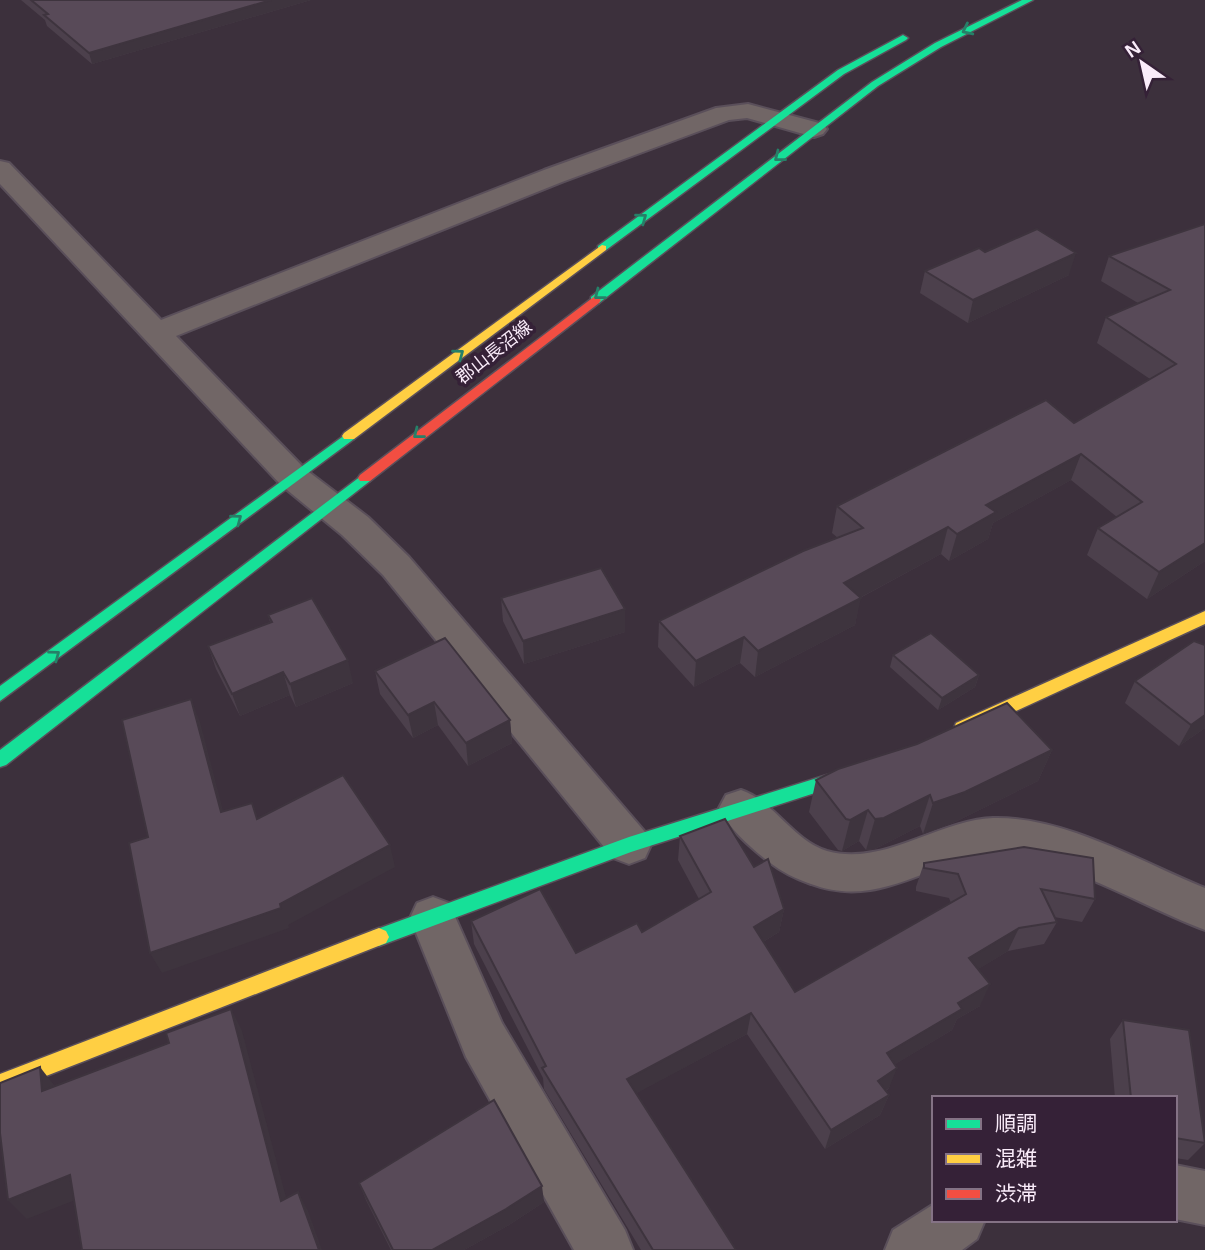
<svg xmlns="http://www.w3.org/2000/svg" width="1205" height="1250" viewBox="0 0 1205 1250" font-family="Arial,'Noto Sans JP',sans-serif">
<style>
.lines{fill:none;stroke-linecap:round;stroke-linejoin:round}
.street-casing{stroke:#5a4f5a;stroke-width:4}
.fast-casing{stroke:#5a4f5a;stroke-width:3}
.slow-casing{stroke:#5a4f5a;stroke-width:3}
.jam-casing{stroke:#5a4f5a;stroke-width:3}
.street{fill:#716666;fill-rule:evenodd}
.fast{fill:#16e098;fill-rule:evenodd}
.slow{fill:#ffcf43;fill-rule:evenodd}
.jam{fill:#f24e42;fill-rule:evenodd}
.wall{fill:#4c404c}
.shaded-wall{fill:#3e343e}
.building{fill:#584a58;stroke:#3e343e;stroke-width:2}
.oneway{stroke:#268068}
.labels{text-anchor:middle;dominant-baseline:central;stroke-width:7;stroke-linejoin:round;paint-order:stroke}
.street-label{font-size:18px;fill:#faecfa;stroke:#352137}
</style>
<rect width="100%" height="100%" fill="#3c303c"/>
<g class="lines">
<defs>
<g id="street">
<path d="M748,104L823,124L827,129L823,134L814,137L747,118L729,120L562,182L176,336L305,469L368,517L409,557L645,832L651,845L645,858L629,864L613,858L383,575L342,535L281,485L0,184V161L9,163L161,320L544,170L716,108Z"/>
<path d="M741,790C774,801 792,840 827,851C883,867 938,820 993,818C1064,816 1141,862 1205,888V930C1141,906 1080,866 1012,857C938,848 888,913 811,884C796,879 782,872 769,862C750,847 730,830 719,808L726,795Z"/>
<path d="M433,897L449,903L502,1023L625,1230L633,1250H574L466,1057L410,918L417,903Z"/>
<path d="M1175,1165L1205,1171V1225L1175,1219Z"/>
<path d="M934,1204V1220H985L977,1239L962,1250H885L893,1230Z"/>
</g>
<g id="fast">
<path d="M1022,0H1033L941,47L878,86L599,303H591V297L872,82L935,43Z"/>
<path d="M903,35L908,38L906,40L844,74L606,250H598V246L838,70Z"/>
<path d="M349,432L356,436L354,439L0,701V686Z"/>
<path d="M365,473L370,475L372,478L370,481L6,765L0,767V750Z"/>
<path d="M865,763L871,765L874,770L871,775L631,852L379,946L372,943L369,937L372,931L629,837Z"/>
</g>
<g id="slow">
<path d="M602,245L606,246V250L354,439H344L342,436L344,433Z"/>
<path d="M1205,611V624L968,733L962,735L956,733L954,728L956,723Z"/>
<path d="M379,928L386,931L389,937L386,943L0,1094V1074Z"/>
</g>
<path id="jam" d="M595,296L601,300L599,303L370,481H360L358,478L360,475Z"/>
</defs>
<use href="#street" class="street-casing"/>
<use href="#fast" class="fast-casing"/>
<use href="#slow" class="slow-casing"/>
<use href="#jam" class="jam-casing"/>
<use href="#street" class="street"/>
<use href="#fast" class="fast"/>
<use href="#slow" class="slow"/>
<use href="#jam" class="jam"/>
</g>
<g class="wall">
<path d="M21,0H311L92,64L47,26L45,20Z"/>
<path d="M1205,224V561L1147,599L1087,555L1098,528L1117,517L1071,480L993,523L988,539L949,561L941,554L860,598L855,625L755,677L740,663L694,687L658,647L659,621L838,538L832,533L837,506L1074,423L1150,379L1097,343L1106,317L1138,303L1101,281L1109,256Z"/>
<path d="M985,252L1069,275L968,323L920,293L925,271Z"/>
<path d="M501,598L625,609V632L524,664L503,621Z"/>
<path d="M268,615L353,683L296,707L290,695L240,716L216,669L208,646L270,622Z"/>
<path d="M893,655L979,675L975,687L938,710L890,667Z"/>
<path d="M375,671L510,720L512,743L468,766L438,725L413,738L380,694Z"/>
<path d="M1135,681L1205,728L1179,746L1125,703Z"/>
<path d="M1052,750L1038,781L953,823L923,834L920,826L875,849L866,850L859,841L842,851L838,850L809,812L816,780Z"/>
<path d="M680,836L754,867L784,909L779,932L763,942L795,992L951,903L949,898L916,891V887L924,863L1095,899L1082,922L1054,917L1057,922L1044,944L1008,951L978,969L980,1006L957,1019L952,1030L895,1064L889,1088L886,1091L889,1095L880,1115L825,1149L747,1034L636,1093L736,1250H641L544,1089L543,1078L474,944L471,921L576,953L642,932L699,899L678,860Z"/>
<path d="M1123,1020L1189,1030L1205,1143L1188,1160L1175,1158V1098H1115L1110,1039Z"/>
<path d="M359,1183L544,1202L509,1225L464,1250H391L366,1200Z"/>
</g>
<g class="shaded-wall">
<path d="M271,0H311L92,64L89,53Z"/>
<path d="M1076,253L1069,275L968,323L973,300Z"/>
<path d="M1081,454L1071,480L993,523L988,539L949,561L957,534L986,505Z"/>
<path d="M948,527L941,554L839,609L844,583Z"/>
<path d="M1205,543V561L1147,599L1159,572Z"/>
<path d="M861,598L855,625L755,677L758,651Z"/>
<path d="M625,609V632L524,664L523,641Z"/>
<path d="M744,637L740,663L694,687L696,661Z"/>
<path d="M348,660L353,683L296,707L290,684Z"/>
<path d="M283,672L290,695L240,716L232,694Z"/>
<path d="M979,675L975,687L938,710L942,698Z"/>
<path d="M191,699L200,722L229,834L221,812Z"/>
<path d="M434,702L438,725L413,738L408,715Z"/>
<path d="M1205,715V728L1179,746L1191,725Z"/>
<path d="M510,720L512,743L468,766L466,743Z"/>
<path d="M1052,750L1038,781L953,823L923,834L933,803Z"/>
<path d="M930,795L920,826L875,849L866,850L875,819Z"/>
<path d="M868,810L859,841L842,851L850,820Z"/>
<path d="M390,845L395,867L288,925L289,928L162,973L150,953L280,904Z"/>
<path d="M784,909L779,932L750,950L754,927Z"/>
<path d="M1019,928L1008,951L959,981L969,958Z"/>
<path d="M990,984L980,1006L957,1019L952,1030L879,1074L887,1053L958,1003Z"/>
<path d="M231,1009L242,1031L292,1220L281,1201Z"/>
<path d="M751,1013L747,1034L626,1099L627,1079Z"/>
<path d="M40,1067L57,1089L42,1091Z"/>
<path d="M897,1068L889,1088L870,1101L878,1081Z"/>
<path d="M889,1095L880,1115L825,1149L831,1130Z"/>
<path d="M70,1175L88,1195L27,1219L8,1200Z"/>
<path d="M542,1186L544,1202L509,1225L464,1250H432Z"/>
<path d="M298,1192L308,1211L322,1250H319Z"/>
</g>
<g class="building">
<path d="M31,0H271L89,53L44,15L48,14Z"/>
<path d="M1205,224V543L1159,572L1098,528L1142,502L1081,454L986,505L996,512L957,534L948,527L844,583L861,598L758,651L744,637L696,661L659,621L803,551L863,528L837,506L1046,400L1074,423L1176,364L1106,317L1170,290L1109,256Z"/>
<path d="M1037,229L1076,253L973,300L925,271L979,248L985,252Z"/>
<path d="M601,568L625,609L523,641L501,598Z"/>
<path d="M312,598L348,660L290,684L283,672L232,694L208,646L272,622L268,615Z"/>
<path d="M931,633L979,675L942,698L893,655Z"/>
<path d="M445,638L510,720L466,743L434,702L408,715L375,671Z"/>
<path d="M1194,641L1205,645V715L1191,725L1135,681Z"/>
<path d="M191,699L221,812L252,803L257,819L343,775L390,845L280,904L281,908L150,953L129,843L148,837L122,720Z"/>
<path d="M1007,703L1052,750L965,792L933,803L930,795L884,818L875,819L868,810L850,820L846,819L816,780L838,769L917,744Z"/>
<path d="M725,819L754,867L768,859L784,909L754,927L795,992L966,894L958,874L924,868V863L1024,847L1093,858L1095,899L1041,889L1057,922L1019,928L969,958L990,984L958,1003L962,1009L887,1053L897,1068L878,1081L889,1095L831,1130L751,1013L627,1079L736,1250H653L542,1068L546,1066L471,921L540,889L576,953L637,923L642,932L711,892L680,836Z"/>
<path d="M231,1009L281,1201L298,1192L319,1250H82L70,1175L8,1200L0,1133V1083L40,1067L42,1091L169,1043L166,1033Z"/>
<path d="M1123,1020L1189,1030L1205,1143L1175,1138V1098H1131Z"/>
<path d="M494,1100L542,1186L506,1209L432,1250H393L359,1183Z"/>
</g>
<defs><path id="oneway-chevron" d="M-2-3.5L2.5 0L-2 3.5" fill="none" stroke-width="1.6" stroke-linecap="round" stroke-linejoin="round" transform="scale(1.75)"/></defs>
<g class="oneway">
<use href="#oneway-chevron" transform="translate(967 30) rotate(154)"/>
<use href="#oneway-chevron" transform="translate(779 157) rotate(142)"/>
<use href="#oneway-chevron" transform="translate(642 218) rotate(-37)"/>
<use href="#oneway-chevron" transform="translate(599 295) rotate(142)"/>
<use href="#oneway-chevron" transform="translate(459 354) rotate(-37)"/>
<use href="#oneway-chevron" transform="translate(418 434) rotate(142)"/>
<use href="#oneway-chevron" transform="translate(237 519) rotate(-37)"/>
<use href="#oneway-chevron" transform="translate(55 655) rotate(-37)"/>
</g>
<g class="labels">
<g class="street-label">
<text transform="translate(494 352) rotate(-38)">郡山長沼線</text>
</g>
</g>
<rect x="932" y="1096" width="245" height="126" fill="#352137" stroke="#847285" stroke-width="2"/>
<rect x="946" y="1119" width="35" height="10" fill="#16e098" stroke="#847285" stroke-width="2"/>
<text x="995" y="1131" font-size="21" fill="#faecfa">順調</text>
<rect x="946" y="1154" width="35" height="10" fill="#ffcf43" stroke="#847285" stroke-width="2"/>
<text x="995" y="1166" font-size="21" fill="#faecfa">混雑</text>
<rect x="946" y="1189" width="35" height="10" fill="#f24e42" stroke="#847285" stroke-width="2"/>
<text x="995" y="1201" font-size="21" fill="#faecfa">渋滞</text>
<g transform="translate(1142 63) rotate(326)" stroke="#352137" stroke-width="5" paint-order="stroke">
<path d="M0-5L12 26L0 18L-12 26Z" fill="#faecfa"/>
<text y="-10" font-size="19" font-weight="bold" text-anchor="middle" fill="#faecfa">N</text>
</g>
</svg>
